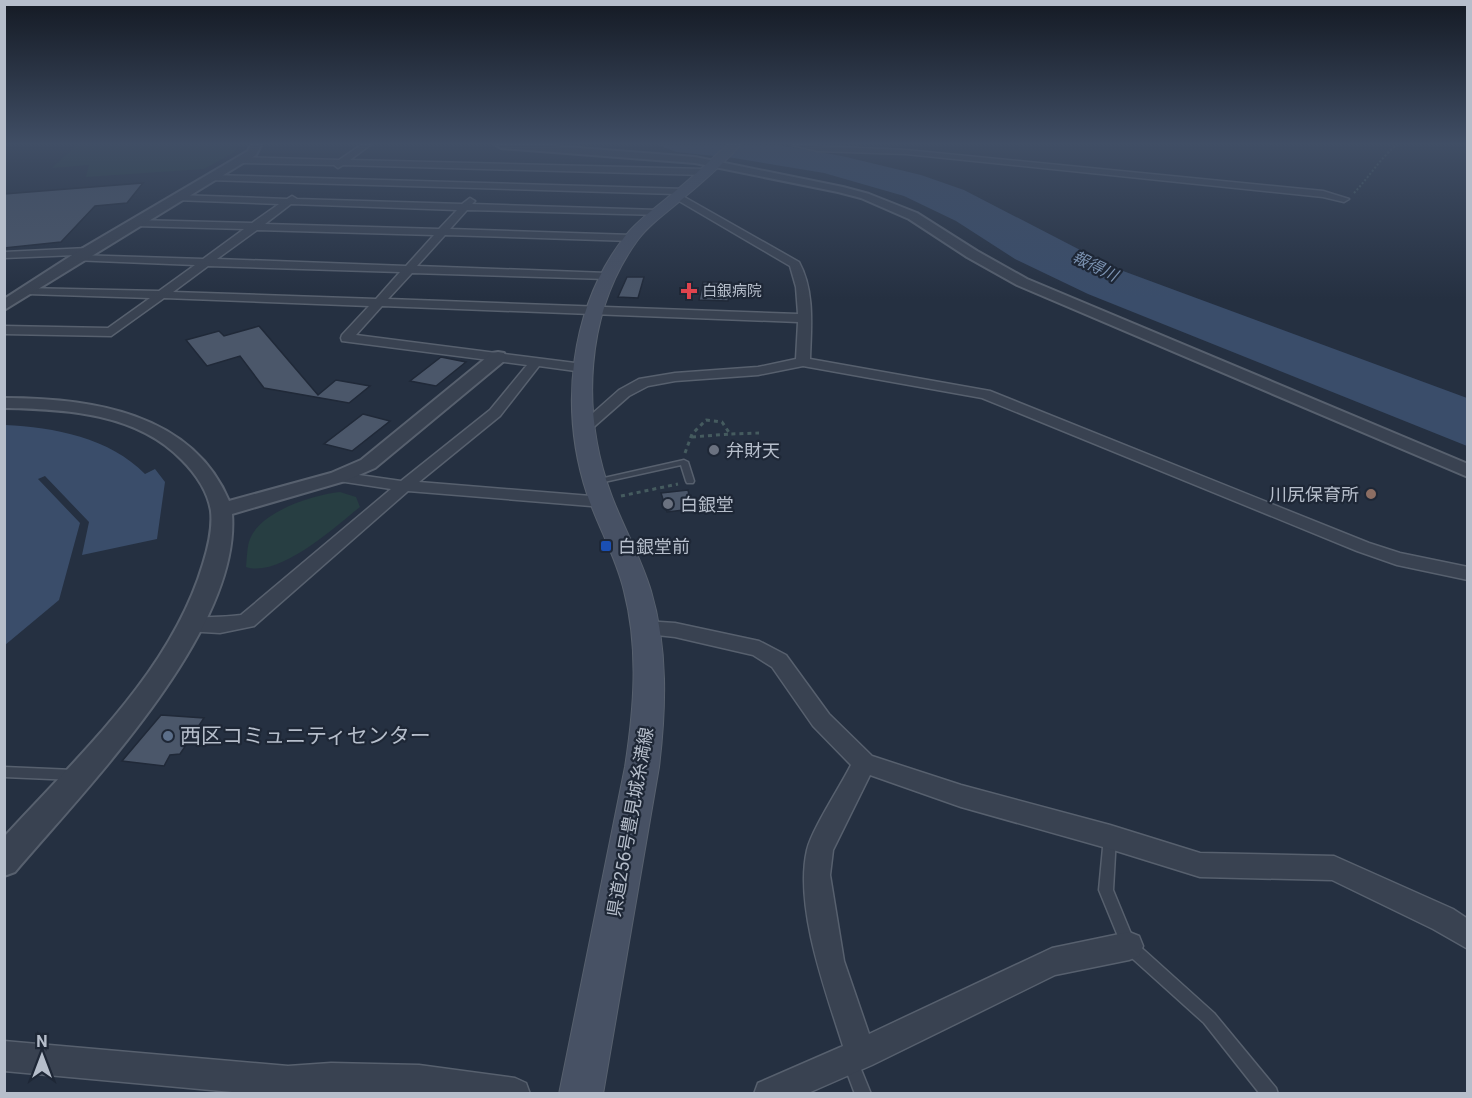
<svg xmlns="http://www.w3.org/2000/svg" width="1472" height="1098" viewBox="0 0 1472 1098" font-family="Roboto,'Noto Sans JP',sans-serif">
<style>
.green{fill:#273e42}
.water{fill:#3a4d6a}
.building{fill:#4b576a;stroke:#202938;stroke-width:1.5}
.lines{fill:none;stroke-linecap:round;stroke-linejoin:round}
.service-casing{stroke:#57606e;stroke-width:3}
.minor-casing{stroke:#57606e;stroke-width:3}
.tertiary-casing{stroke:#57606e;stroke-width:4}
.secondary-casing{stroke:#57606e;stroke-width:2}
.path-far1{stroke:#455b5f;stroke-width:2;stroke-dasharray:2 2;stroke-linecap:butt}
.path{stroke:#455b5f;stroke-width:3;stroke-dasharray:4 4;stroke-linecap:butt}
.service{fill:#394251;fill-rule:evenodd}
.minor{fill:#394251;fill-rule:evenodd}
.tertiary{fill:#394251;fill-rule:evenodd}
.secondary{fill:#475164;fill-rule:evenodd}
.health-dot{fill:#e0444e;stroke:#1e2736;stroke-width:2}
.worship-dot{fill:#6b7280;stroke:#1e2736;stroke-width:2}
.education-dot{fill:#8d6e63;stroke:#1e2736;stroke-width:2}
.transit-dot{fill:#1a4fb4;stroke:#1e2736;stroke-width:2}
.service-dot{fill:#5c6f8a;stroke:#1e2736;stroke-width:2}
.labels{text-anchor:middle;dominant-baseline:central;stroke-width:4.5;stroke-linejoin:round;paint-order:stroke}
.far-poi-label{font-size:15px;fill:#b6becb;stroke:#1e2736;text-anchor:start}
.far-water-label{font-size:16px;font-style:italic;fill:#7c93b2;stroke:#1e2736}
.poi-label{font-size:18px;fill:#b6becb;stroke:#1e2736;text-anchor:start}
.street-label{font-size:18px;fill:#b6becb;stroke:#1e2736}
.near-poi-label{font-size:21px;fill:#b6becb;stroke:#1e2736;text-anchor:start}
</style>
<rect width="100%" height="100%" fill="#253041"/>
<g class="green">
<path d="M77,145H238L233,153L204,169L86,177L89,165L52,168Z"/>
<path d="M340,492L356,497L360,507C336,526 280,578 246,567C247,558 247,546 250,539C261,511 313,495 340,492Z"/>
</g>
<g class="water">
<path d="M659,145H778L842,156L921,175L964,190L1115,268L1467,398V446L1088,294L1015,259L956,221L904,196L824,173L734,158L676,152Z"/>
<path d="M5,425C54,427 110,438 145,474L155,469L165,482L157,539L82,555L89,522L45,476L38,479L80,523L59,600L5,645Z"/>
</g>
<g class="building">
<path d="M143,183L127,203L95,206L61,242L4,248V194Z"/>
<path d="M627,277H644L638,298L618,297Z"/>
<path d="M703,282H731L728,301L699,300Z"/>
<path d="M259,326L318,395L336,380L370,386L349,403L264,388L240,356L207,366L186,340L219,331L224,336Z"/>
<path d="M441,357L466,362L436,386L410,381Z"/>
<path d="M363,414L390,421L352,451L324,444Z"/>
<path d="M688,490L692,509L667,512L661,493Z"/>
<path d="M161,715L204,718L180,754L170,755L164,766L122,761Z"/>
</g>
<g class="lines">
<defs>
<g id="service">
<path d="M684,460L688,462L694,481L693,483H687L686,481L681,465L595,484L591,482L595,480Z"/>
<path d="M4,767L74,770L78,771L80,775L78,779L74,780L4,777Z"/>
<path d="M1110,831L1114,833L1116,837L1113,890L1134,941L1214,1013L1276,1088L1278,1094H1260L1204,1023L1124,951L1099,890L1104,837L1106,833Z"/>
<path d="M851,1054L856,1057L871,1094H855L843,1062L846,1057Z"/>
</g>
<g id="minor">
<path d="M361,145H370L350,160L704,169L708,172L704,175L343,165L338,168L334,165L240,163L236,160L240,157L339,160Z"/>
<path d="M792,145L906,150L1323,191L1349,199L1344,202L1323,197L906,154L818,151Z"/>
<path d="M211,175L686,189V193L679,194L799,262C815,291 811,327 810,359L990,391L1369,543L1400,553L1468,567V580L1397,565L1357,551L982,398L803,366L758,375L675,381L648,386L629,396L588,432L583,434L575,429L619,390L639,379L675,373L758,367L796,359L798,322L382,306L356,335L583,364L590,368L583,372L539,366L500,416L419,482L603,497L609,498L611,502L609,506L603,507L408,491L254,626L220,633L185,631L182,626L185,621C202,615 223,618 241,615L391,489L332,480L330,477L332,474L338,472L401,481L490,410L527,365L342,341L341,338L342,335L369,306L164,298L111,336L4,334V326L108,328L150,298L28,294L22,290L24,288L159,291L195,265L72,260L71,258L76,255L4,258V252L88,248L92,249V253L77,255L203,259L244,229L135,226L130,223L135,220L252,223L279,204L175,200L173,198L178,195L287,199L292,196L297,199L462,204L470,198L475,201L472,204L658,210L663,213L661,215L467,210L450,229L632,235L637,238L632,241L445,235L417,266L607,273L613,276L607,279L412,273L388,299L798,314L796,287L790,266L674,198L672,196L675,194L208,180V176ZM291,204L457,210L439,229L265,224ZM257,230L434,235L406,266L217,259ZM208,266L400,272L376,299L173,292Z"/>
<path d="M645,621L675,623L759,641L786,655L829,714L872,756L961,785L1110,825L1200,853L1334,856L1453,909L1468,919V949L1433,929L1332,880L1200,877L1110,849L961,807L870,775L833,850L830,875L844,961L869,1034L1052,948L1129,932L1139,936L1143,946L1139,956L1129,960L1055,975L872,1065L806,1094H754L758,1083L843,1046C826,992 794,907 807,850C812,829 840,787 851,765L813,726L772,667L753,655L675,637L638,633L635,628L638,623Z"/>
<path d="M4,1041L288,1066L331,1063L419,1065L515,1078L526,1083L530,1094H254L4,1071Z"/>
</g>
<g id="tertiary">
<path d="M251,145H261L256,155L4,310V299L83,248L248,151Z"/>
<path d="M496,145H540L695,157L843,187L869,194L917,213L977,251L1027,279L1468,464V477L1017,285L967,257L909,219L861,198L838,192L695,163L501,148Z"/>
<path d="M498,352L504,353L506,357L504,361L375,468L345,481L232,514C241,631 87,787 15,872L4,876V837C78,756 171,672 203,564C208,548 213,529 211,511C208,492 196,474 182,460C137,413 66,409 4,408V398C89,398 192,412 229,501L331,473L361,460L492,353Z"/>
</g>
<path id="secondary" d="M727,145H740C723,165 700,184 680,201C665,214 648,225 637,241C585,313 581,413 611,494C623,527 641,557 651,591C668,648 666,709 659,767L603,1094H559L625,767C634,709 639,649 624,591C616,557 598,527 587,494C559,409 569,307 626,235C639,219 657,207 673,193C692,178 709,161 727,145Z"/>
</defs>
<use href="#service" class="service-casing"/>
<use href="#minor" class="minor-casing"/>
<use href="#tertiary" class="tertiary-casing"/>
<use href="#secondary" class="secondary-casing"/>
<path class="path-far1" d="M1354,193C1369,177 1380,159 1396,145"/>
<g class="path">
<path d="M692,437L730,434"/>
<path d="M685,453L692,434L706,420L722,422L730,434L759,433"/>
<path d="M621,496L678,484"/>
</g>
<use href="#service" class="service"/>
<use href="#minor" class="minor"/>
<use href="#tertiary" class="tertiary"/>
<use href="#secondary" class="secondary"/>
</g>
<linearGradient id="sky" x2="0" y2="1"><stop stop-color="#141a24"/><stop offset="0.48" stop-color="#404e65"/><stop offset="1" stop-color="#404e65" stop-opacity="0"/></linearGradient>
<rect width="1472" height="299" fill="url(#sky)"/>
<path class="health-dot" d="M686 282h6v6h6v6h-6v6h-6v-6h-6v-6h6z"/>
<g class="worship-dot">
<circle cx="714" cy="450" r="6"/>
<circle cx="668" cy="504" r="6"/>
</g>
<circle class="education-dot" cx="1371" cy="494" r="6"/>
<rect class="transit-dot" x="600" y="540" width="12" height="12" rx="3"/>
<circle class="service-dot" cx="168" cy="736" r="6"/>
<g class="labels">
<g class="far-poi-label">
<text x="702" y="291">白銀病院</text>
</g>
<g class="far-water-label">
<text transform="translate(1095 266) rotate(26)">報得川</text>
</g>
<g class="poi-label">
<text x="726" y="450">弁財天</text>
<text x="1359" y="494" text-anchor="end">川尻保育所</text>
<text x="680" y="504">白銀堂</text>
<text x="618" y="546">白銀堂前</text>
</g>
<g class="street-label">
<text transform="translate(630 822) rotate(-80)">県道256号豊見城糸満線</text>
</g>
<g class="near-poi-label">
<text x="180" y="736">西区コミュニティセンター</text>
</g>
</g>
<rect width="1472" height="1098" fill="none" stroke="#b6becb" stroke-width="12"/>
<g transform="translate(42 1056)" stroke="#1e2736" stroke-width="4.5" paint-order="stroke">
<path d="M0-4.5L10 22L0 15L-10 22Z" fill="#b6becb"/>
<text y="-9" font-size="16" font-weight="bold" text-anchor="middle" fill="#b6becb">N</text>
</g>
</svg>
